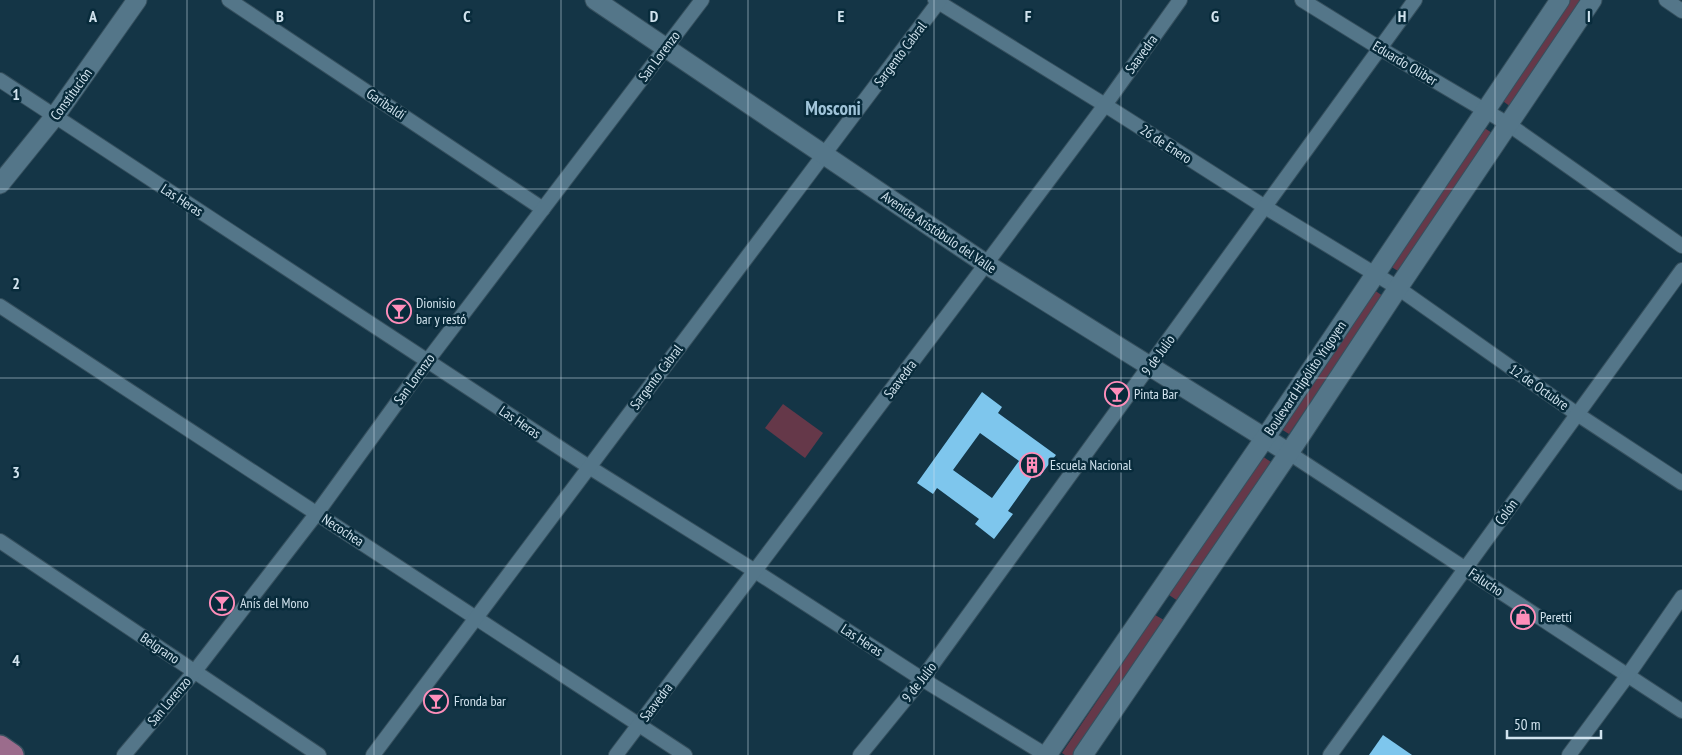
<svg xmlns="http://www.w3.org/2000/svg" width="1682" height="755" viewBox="0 0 1682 755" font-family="'PT Sans Narrow',sans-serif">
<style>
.green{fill:#653849}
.building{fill:#7ec6ed;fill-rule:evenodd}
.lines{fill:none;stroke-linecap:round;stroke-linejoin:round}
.street-casing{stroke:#36505e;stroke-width:16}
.secondary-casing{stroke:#36505e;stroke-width:21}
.primary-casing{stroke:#36505e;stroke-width:24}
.street{stroke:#547689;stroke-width:14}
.secondary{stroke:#547689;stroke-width:19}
.primary{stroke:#9b6c8c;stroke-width:21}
.grid{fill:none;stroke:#d1e3ee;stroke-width:1;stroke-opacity:0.55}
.labels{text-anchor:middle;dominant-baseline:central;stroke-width:5;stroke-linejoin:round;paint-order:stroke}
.street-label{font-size:14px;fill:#d1e3ee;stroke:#082b3b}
.poi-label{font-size:14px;fill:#d1e3ee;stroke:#082b3b;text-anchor:start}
.district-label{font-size:19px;font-weight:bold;fill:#a0c4d9;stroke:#082b3b}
.grid-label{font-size:16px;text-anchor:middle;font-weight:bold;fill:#d1e3ee;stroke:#082b3b;stroke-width:5;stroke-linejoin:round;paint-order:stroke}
</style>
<rect width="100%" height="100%" fill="#143546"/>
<g class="green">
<path d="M1566,0H1582L1511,107L1500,99Z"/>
<path d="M1483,127L1492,133L1398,271L1390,266Z"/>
<path d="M1374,290L1383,296L1289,434L1281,429Z"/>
<path d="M783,404L823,433L805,458L765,428Z"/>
<path d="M1262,456L1271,462L1178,601L1169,595Z"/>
<path d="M1155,615L1164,620L1073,755H1065L1062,753Z"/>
</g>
<g class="building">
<path d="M982,392L1002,407L998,413L1056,455L1040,476L1035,473L1008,511L1013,514L994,539L975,524L979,519L937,488L933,494L917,483ZM980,433L1019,461L992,498L953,470Z"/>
<path d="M1383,735L1412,755H1369Z"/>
</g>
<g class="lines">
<defs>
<g id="street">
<path d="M229,0L543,209"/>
<path d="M935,0L1105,105L1265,207L1398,288L1577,414L1682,483"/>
<path d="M1302,0L1381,49L1508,124L1682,246"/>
<path d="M1666,0L1682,11"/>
<path d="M0,80L589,467L755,571L922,679L1046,755"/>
<path d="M0,306L685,755"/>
<path d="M1289,453L1682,711"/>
<path d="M0,541L319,755"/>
<path d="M124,755L195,671L317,513L428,360L702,0"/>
<path d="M373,755L940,0"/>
<path d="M616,755L986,264L1105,105L1180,0"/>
<path d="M860,755L922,679L1415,0"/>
<path d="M1330,755L1682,270"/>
<path d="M1569,755L1628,675L1682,597"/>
</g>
<g id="secondary">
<path d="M595,0L986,264L1289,453"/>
<path d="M0,184L55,116L137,0"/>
<path d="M1047,755L1265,438L1560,0"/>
<path d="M1083,755L1289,453L1398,288L1592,0"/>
</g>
<path id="primary" d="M0,746L13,755"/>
</defs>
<use href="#street" class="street-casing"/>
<use href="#secondary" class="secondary-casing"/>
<use href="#primary" class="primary-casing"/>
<use href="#street" class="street"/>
<use href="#secondary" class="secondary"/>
<use href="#primary" class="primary"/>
</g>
<path class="grid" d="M187,0V755M374,0V755M561,0V755M748,0V755M934,0V755M1121,0V755M1308,0V755M1495,0V755M0,189H1682M0,378H1682M0,566H1682"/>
<defs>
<symbol id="bar-ring" viewBox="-11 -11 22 22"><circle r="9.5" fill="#082b3b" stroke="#ff8eba" stroke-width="1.5"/><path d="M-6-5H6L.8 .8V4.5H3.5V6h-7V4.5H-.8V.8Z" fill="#ff8eba"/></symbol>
<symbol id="building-ring" viewBox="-11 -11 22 22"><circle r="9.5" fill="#082b3b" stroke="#ff8eba" stroke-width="1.5"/><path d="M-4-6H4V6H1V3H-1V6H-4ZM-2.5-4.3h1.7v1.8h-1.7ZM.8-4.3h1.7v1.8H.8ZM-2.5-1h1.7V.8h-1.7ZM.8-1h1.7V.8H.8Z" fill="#ff8eba"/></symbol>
<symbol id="shop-ring" viewBox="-11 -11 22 22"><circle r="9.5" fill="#082b3b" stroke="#ff8eba" stroke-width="1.5"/><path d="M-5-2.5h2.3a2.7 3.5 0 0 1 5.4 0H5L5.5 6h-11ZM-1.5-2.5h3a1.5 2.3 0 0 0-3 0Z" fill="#ff8eba"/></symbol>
</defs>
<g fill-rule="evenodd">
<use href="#bar-ring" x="385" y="297" width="28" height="28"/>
<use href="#bar-ring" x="1103" y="380" width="28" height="28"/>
<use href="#building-ring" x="1018" y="451" width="28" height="28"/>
<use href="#bar-ring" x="208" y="589" width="28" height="28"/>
<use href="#shop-ring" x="1509" y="603" width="28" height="28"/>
<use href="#bar-ring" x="422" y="687" width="28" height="28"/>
</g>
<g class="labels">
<g class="street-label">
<text transform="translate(900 54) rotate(-53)">Sargento Cabral</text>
<text transform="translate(1141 54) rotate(-54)">Saavedra</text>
<text transform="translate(659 56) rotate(-53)">San Lorenzo</text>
<text transform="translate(1405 63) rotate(31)">Eduardo Oliber</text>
<text transform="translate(71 94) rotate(-54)">Constitución</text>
<text transform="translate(386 104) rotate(34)">Garibaldi</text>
<text transform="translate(1166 144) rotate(33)">26 de Enero</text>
<text transform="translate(182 200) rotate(33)">Las Heras</text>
<text transform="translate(939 232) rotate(34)">Avenida Aristóbulo del Valle</text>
<text transform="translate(1158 355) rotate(-54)">9 de Julio</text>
<text transform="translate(656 377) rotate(-53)">Sargento Cabral</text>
<text transform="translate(1305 378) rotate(-56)">Boulevard Hipólito Yrigoyen</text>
<text transform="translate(414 379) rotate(-54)">San Lorenzo</text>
<text transform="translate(900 379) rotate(-53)">Saavedra</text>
<text transform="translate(1539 387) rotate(35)">12 de Octubre</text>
<text transform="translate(520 422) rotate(34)">Las Heras</text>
<text transform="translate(1506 512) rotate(-54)">Colón</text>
<text transform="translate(343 530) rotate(33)">Necochea</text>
<text transform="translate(1486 582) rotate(34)">Falucho</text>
<text transform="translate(862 640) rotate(33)">Las Heras</text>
<text transform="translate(160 648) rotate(34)">Belgrano</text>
<text transform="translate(919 682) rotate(-52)">9 de Julio</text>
<text transform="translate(169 701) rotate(-50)">San Lorenzo</text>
<text transform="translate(656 702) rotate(-53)">Saavedra</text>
</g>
<g class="poi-label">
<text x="416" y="303">Dionisio<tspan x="416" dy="16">bar y restó</tspan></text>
<text x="1134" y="394">Pinta Bar</text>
<text x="1050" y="465">Escuela Nacional</text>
<text x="240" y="603">Anís del Mono</text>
<text x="1540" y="617">Peretti</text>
<text x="454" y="701">Fronda bar</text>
</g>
<g class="district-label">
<text x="833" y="108">Mosconi</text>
</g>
</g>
<g class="grid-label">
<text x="93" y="22">A</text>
<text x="280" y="22">B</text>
<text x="467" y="22">C</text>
<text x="654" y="22">D</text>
<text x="841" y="22">E</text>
<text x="1028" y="22">F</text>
<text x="1215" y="22">G</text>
<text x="1402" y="22">H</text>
<text x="1589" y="22">I</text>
<text x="16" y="100">1</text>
<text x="16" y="289">2</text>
<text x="16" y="478">3</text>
<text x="16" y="666">4</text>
</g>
<path d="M1507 730v8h94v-8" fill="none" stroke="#d1e3ee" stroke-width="2.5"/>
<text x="1514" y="730" font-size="15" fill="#d1e3ee" stroke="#082b3b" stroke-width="4" paint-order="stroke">50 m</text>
</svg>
